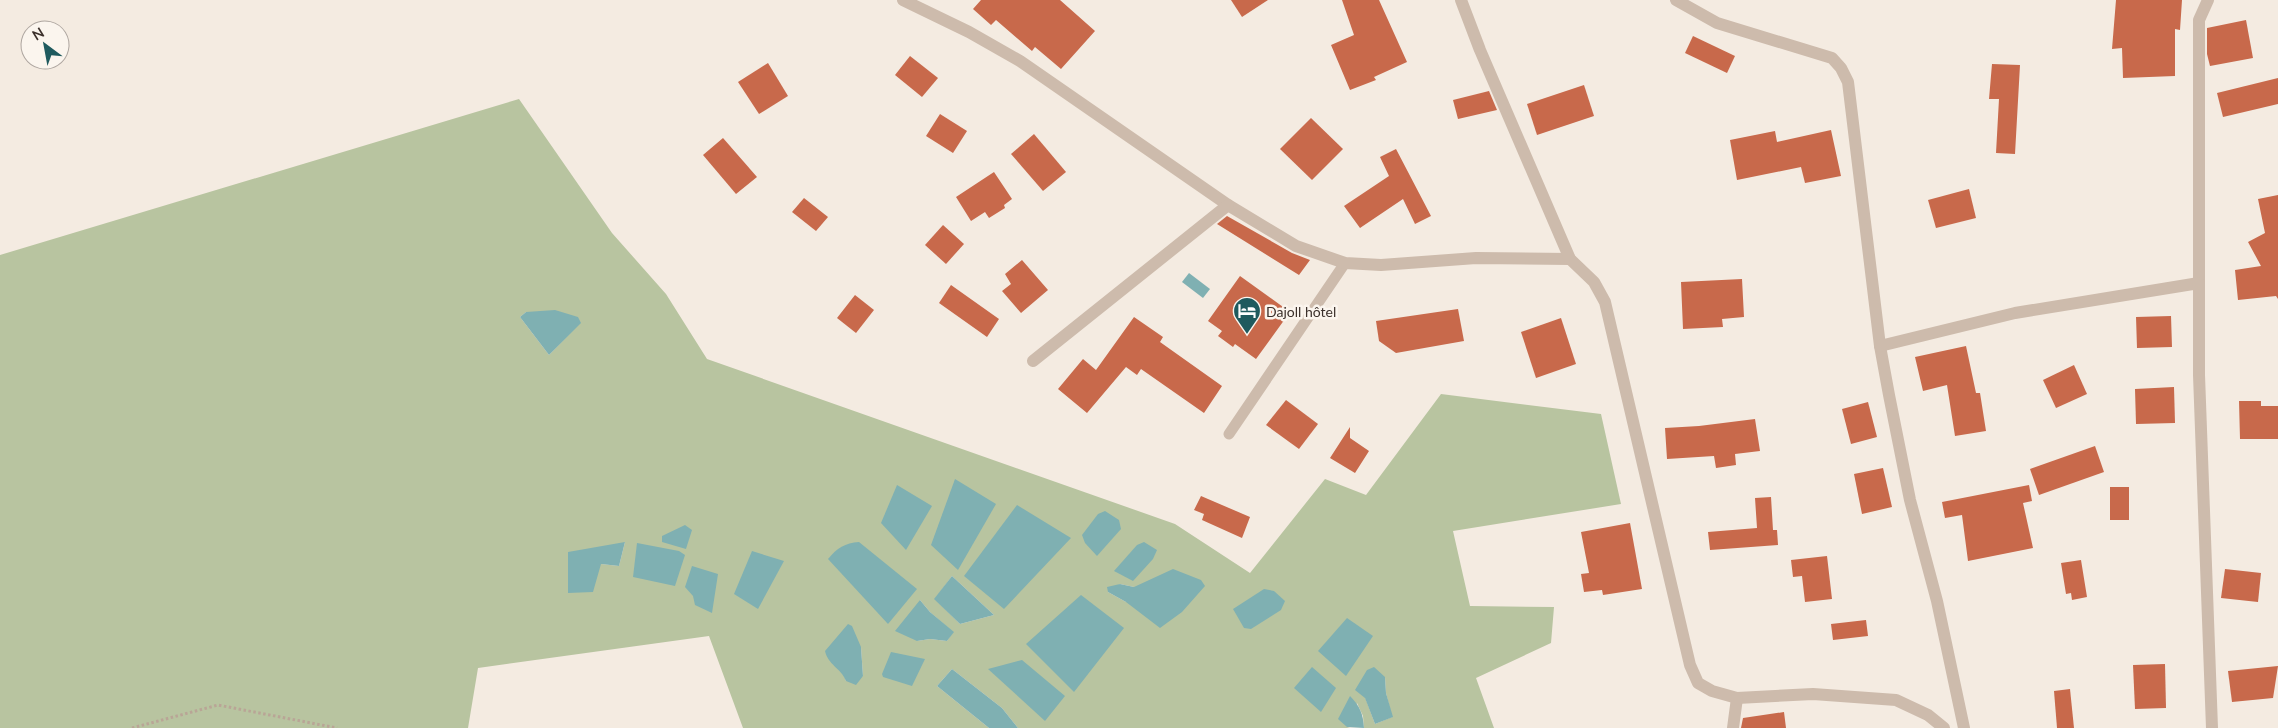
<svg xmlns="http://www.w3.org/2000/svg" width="2278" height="728" viewBox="0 0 2278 728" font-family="Lato,sans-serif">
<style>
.green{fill:#b8c4a0;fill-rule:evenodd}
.water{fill:#7fb0b2}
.building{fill:#c8694b}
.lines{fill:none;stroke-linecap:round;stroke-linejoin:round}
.path{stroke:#b9a596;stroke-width:3;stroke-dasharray:2.5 2.5;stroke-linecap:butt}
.lane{stroke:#cdbbac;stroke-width:11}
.street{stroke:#cdbbac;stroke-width:12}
.labels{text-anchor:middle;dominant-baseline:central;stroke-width:5;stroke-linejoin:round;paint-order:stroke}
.poi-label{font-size:14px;fill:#3b302b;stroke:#fbf5ee;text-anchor:start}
</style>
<rect width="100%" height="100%" fill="#f4ebe1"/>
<path class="green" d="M519,99L612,233L666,294L707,359L1175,524L1250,573L1325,479L1366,495L1441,394L1601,414L1621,504L1453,531L1470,606L1554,607L1551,643L1476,678L1494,728H1364L1363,716L1357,703L1347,727L1350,728H1018L1002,708L952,669L937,686L989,728H743L709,636L478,668L468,728H0V255ZM526,312L580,323L549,355L520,317ZM625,542L619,566L601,564ZM952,576L994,615L960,624L935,599ZM1120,584L1134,587L1126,602L1108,592ZM920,600L930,612L953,632L947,641L930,639L917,641ZM861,647L863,676L846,681L843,673ZM1385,677L1386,693L1392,717L1375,724L1365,697Z"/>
<g class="water">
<path d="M1189,273L1210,289L1203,298L1182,282Z"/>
<path d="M555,310L578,317L581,323L549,355L520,317L526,312Z"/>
<path d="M955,479L996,504L958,570L931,545Z"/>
<path d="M897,485L932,506L906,550L881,523Z"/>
<path d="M1017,505L1071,538L1004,609L964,576Z"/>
<path d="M1105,511L1119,520L1121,529L1097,556L1085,543L1082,535L1098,514Z"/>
<path d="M685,525L692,530L686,549L662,542V536Z"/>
<path d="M625,542L619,566L601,564L593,592L568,593V552Z"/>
<path d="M859,542L917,589L888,624L828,559C837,548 845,543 859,542Z"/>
<path d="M1144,542L1157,550L1153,559L1133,581L1114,571L1137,545Z"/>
<path d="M637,543L679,551L685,555L675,586L633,577Z"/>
<path d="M752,551L784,561L758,609L734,594Z"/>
<path d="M692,566L718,574L712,613L695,605L693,596L685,587Z"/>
<path d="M1173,569L1201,580L1205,586L1182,612L1160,628L1126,602L1108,592L1107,587L1120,584L1134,587Z"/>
<path d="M952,576L994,615L960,624L934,599Z"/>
<path d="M1264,589L1274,591L1285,601L1281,610L1251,629L1244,628L1233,609Z"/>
<path d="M1081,595L1124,628L1074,692L1026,644Z"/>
<path d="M920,600L930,612L954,632L947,641L930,639L917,641L895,631Z"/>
<path d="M1347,618L1373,636L1346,676L1318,651Z"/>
<path d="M848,624L852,626L861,647L863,676L856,685L846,681C841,668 828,665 825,651Z"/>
<path d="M891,652L925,659L912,686L883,677L882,674Z"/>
<path d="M1022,660L1065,696L1045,721L988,669Z"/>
<path d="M1312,667L1336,688L1321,712L1294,688Z"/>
<path d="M1374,667L1385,677L1386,693L1393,717L1375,724L1365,698L1355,690L1367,670Z"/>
<path d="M952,669L1002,708L1018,728H989L937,686Z"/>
<path d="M1350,696C1360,706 1363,714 1364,728L1347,727L1338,719Z"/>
</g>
<g class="building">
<path d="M981,0H1060L1095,31L1061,69L1035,47L1032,51L996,20L991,25L973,9Z"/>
<path d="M1231,0H1268L1242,17Z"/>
<path d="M1342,0H1379L1407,62L1374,77L1376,80L1350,90L1331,45L1354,35Z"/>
<path d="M2116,0H2182L2180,30L2175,29V76L2123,78L2122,48L2112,49Z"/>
<path d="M2246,20L2253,58L2210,66L2207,54V28Z"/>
<path d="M1693,36L1735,56L1727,73L1685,53Z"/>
<path d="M910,56L938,78L922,97L895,75Z"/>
<path d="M768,63L788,96L759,114L738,82Z"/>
<path d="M1992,64L2020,65L2015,154L1996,153L1999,99H1989Z"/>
<path d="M2278,78V104L2223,117L2217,93Z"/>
<path d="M1584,85L1594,116L1537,135L1527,104Z"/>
<path d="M1489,91L1497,110L1458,119L1453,100Z"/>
<path d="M940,114L967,131L953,153L926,136Z"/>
<path d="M1311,118L1343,149L1312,180L1280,149Z"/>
<path d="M1831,130L1841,176L1805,183L1801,167L1737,180L1730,140L1775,131L1777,142Z"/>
<path d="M1034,134L1066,172L1043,191L1011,154Z"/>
<path d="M723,138L757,177L736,194L703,155Z"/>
<path d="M1396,149L1431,216L1415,224L1403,199L1360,228L1344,206L1389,176L1380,157Z"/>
<path d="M994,172L1012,199L1004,205L1005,208L989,218L985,212L971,221L956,197Z"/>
<path d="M1969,189L1976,218L1936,228L1928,200Z"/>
<path d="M2278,195V299L2276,296L2238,300L2235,270L2261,266L2248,242L2265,233L2258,199Z"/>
<path d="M804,198L828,217L816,231L792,212Z"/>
<path d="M1227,216L1292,253L1310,260L1299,275L1217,224Z"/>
<path d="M943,225L964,244L946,264L925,245Z"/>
<path d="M1022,260L1048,290L1021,313L1002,291L1011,284L1005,274Z"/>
<path d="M1240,276L1290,312L1256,359L1235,344L1233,347L1218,336L1222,331L1208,321Z"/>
<path d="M1742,279L1744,317L1722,319L1723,327L1683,329L1681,282Z"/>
<path d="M951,285L999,319L987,337L939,303Z"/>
<path d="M855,295L874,310L856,333L837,318Z"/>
<path d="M1458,309L1464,341L1396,353L1379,341L1376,321Z"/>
<path d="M2171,316L2172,347L2137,348L2136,317Z"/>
<path d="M1134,317L1163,337L1160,342L1222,386L1204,413L1141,369L1137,375L1126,367L1087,413L1058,389L1083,359L1096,370Z"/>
<path d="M1561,318L1576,364L1536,378L1521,332Z"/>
<path d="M1966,346L1976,393H1980L1986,431L1955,436L1947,385L1923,391L1915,357Z"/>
<path d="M2074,365L2087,394L2056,408L2043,380Z"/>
<path d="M2174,387L2175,423L2136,424L2135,389Z"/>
<path d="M1286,400L1318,424L1299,449L1266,425Z"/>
<path d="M2239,401H2261V406H2278V439H2240Z"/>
<path d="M1868,402L1877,437L1851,444L1842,409Z"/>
<path d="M1755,419L1760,451L1735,454L1736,465L1716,468L1714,456L1667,459L1665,428L1699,426Z"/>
<path d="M1350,427V438L1369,451L1355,473L1330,458Z"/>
<path d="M2095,446L2104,472L2039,495L2030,469Z"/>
<path d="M1883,468L1892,507L1862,514L1854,474Z"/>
<path d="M2029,485L2032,501L2023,503L2033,548L1968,561L1962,515L1945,518L1942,502Z"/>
<rect x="2110" y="487" width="19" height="33"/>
<path d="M1201,496L1250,517L1242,538L1202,520L1204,514L1194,510Z"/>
<path d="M1771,497L1773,530H1777L1778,545L1710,550L1708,532L1757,528L1755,498Z"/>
<path d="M1630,523L1642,589L1603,595L1602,590L1584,592L1581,574L1589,573L1581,532Z"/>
<path d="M1827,556L1832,599L1805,602L1802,576L1793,577L1791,560Z"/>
<path d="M2081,560L2087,597L2072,600L2071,593L2066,594L2061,563Z"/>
<path d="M2225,569L2261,573L2258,602L2221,598Z"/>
<path d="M1866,620L1868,636L1833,640L1831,624Z"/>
<path d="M2165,664L2166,708L2135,709L2133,665Z"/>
<path d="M2278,666L2273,698L2232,702L2228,671Z"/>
<path d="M2070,689L2074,728H2057L2054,691Z"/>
<path d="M1784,712L1786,728H1741L1743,718Z"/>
</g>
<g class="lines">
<path class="path" d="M132,728L218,705L337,728"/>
<path class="lane" d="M1229,434L1345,263"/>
<g class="street">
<path d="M903,0L969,32L1020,61L1228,205L1296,246L1345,263L1381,265L1476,258L1570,259"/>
<path d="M1461,0L1480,50L1570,259L1594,282L1605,302L1690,665L1698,683L1712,691L1737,698L1813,694L1896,700L1928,715L1944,728"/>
<path d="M1676,0L1717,23L1832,58L1841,68L1848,82L1880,346L1889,395L1910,500L1937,601L1964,728"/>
<path d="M2199,283V20L2208,0"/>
<path d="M1880,346L2015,313L2199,283V375L2212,728"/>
<path d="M1033,361L1228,205"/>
<path d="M1733,728L1737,698"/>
</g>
</g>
<defs>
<symbol id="hotel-pin" viewBox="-11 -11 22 30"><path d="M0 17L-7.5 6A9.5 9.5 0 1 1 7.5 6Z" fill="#1f5a5e" stroke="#fbf5ee"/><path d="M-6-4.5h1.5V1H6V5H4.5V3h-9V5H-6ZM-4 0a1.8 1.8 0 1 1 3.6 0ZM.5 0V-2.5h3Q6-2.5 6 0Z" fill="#fff"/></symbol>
</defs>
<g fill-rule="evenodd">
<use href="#hotel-pin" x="1231" y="295" width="32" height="43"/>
</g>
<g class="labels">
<g class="poi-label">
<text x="1266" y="311">Dajoll hôtel</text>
</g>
</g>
<g transform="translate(45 45) rotate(328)"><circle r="24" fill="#fbf5ee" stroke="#aea6a0"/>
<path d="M0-4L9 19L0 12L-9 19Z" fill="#1f5a5e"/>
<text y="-8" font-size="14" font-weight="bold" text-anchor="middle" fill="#3b302b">N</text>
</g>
</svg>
